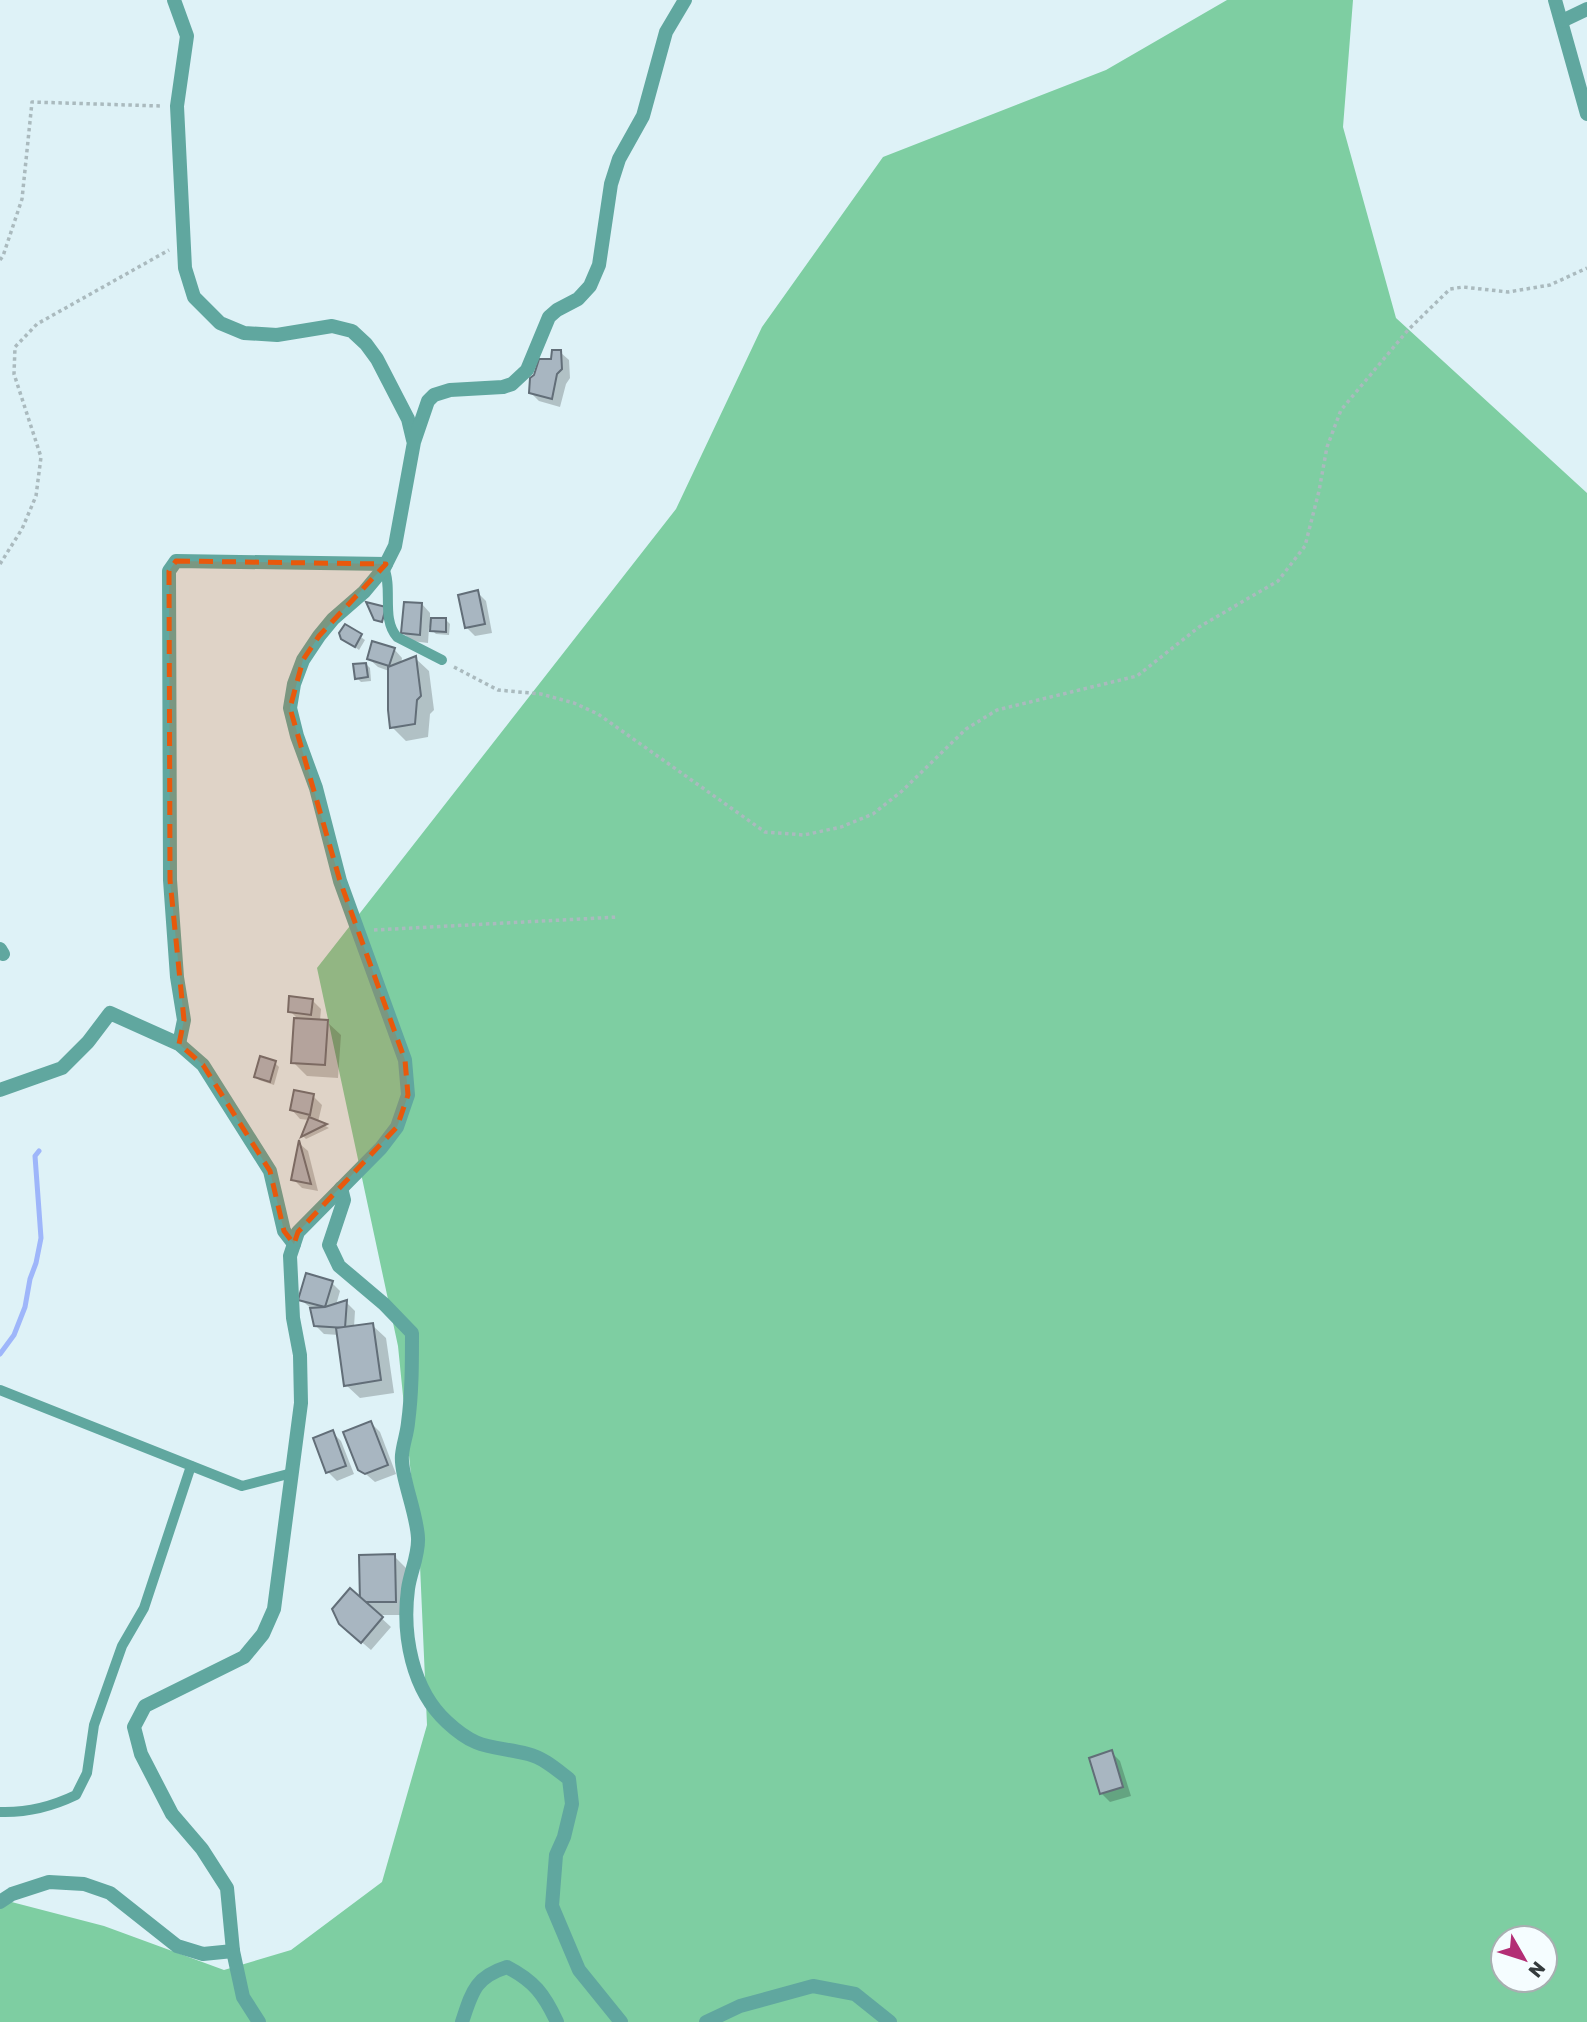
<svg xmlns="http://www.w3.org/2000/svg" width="1587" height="2022" viewBox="0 0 1587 2022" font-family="Rubik,sans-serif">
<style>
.forest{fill:#7ecea2;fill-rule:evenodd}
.shadow{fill:#0003}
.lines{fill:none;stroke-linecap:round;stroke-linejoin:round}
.stream{stroke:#9eb6fa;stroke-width:5}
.building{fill:#a8b6c1;stroke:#626e78;stroke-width:2}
.path{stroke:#aababe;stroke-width:3.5;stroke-dasharray:3.5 3.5;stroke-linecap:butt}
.lane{stroke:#60a79f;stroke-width:10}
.street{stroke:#60a79f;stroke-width:14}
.marked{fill:#e8590c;fill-opacity:0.2;stroke:#e8590c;stroke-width:5;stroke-dasharray:14 9;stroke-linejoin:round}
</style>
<rect width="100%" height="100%" fill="#def2f7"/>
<path class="forest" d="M1227,0H1353L1343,127L1396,318L1587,493V2022H0V1899L104,1926L224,1970L291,1950L382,1882L427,1725L420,1565L398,1346L317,968L676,509L762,327L883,157L1106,70ZM1503,1938H1545V1980H1503Z"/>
<g class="shadow">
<path d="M560,352L569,360L570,378L566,384L560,407L539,401L530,392L536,376Z"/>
<path d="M477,592L486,601L492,633L475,636L466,627Z"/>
<path d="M422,604L430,613V619L446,620L450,624L449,635L436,634L429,627L428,643L412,641L403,633Z"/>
<path d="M345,626L365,640L359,650L343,638Z"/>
<path d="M394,649L402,658L401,664L415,658L429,671L434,710L430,714L428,737L406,741L392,727L389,671L378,667L369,659Z"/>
<path d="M366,664L370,668L371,681L361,682L357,678Z"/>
<path d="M312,1000L321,1009L320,1021L327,1022L341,1035L338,1078L307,1076L293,1062L296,1017L290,1011Z"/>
<path d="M275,1063L279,1067L274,1085L259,1080L256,1076Z"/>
<path d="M313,1096L322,1105L318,1122L329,1128L306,1139L303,1136L309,1120L300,1119L292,1110Z"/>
<path d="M300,1144L308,1151L318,1191L302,1188L293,1179Z"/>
<path d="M332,1283L340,1291L336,1305L346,1302L355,1311L354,1327L372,1325L386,1338L394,1393L360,1398L346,1385L339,1335L324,1334L315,1325L312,1309L300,1299Z"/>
<path d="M371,1423L380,1432L396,1474L375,1482L360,1469Z"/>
<path d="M332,1432L341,1441L354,1474L337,1481L328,1472Z"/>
<path d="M394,1556L408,1570L409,1615H378L391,1627L371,1650L350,1632L362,1601Z"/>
<path d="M1111,1752L1120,1761L1131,1796L1110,1802L1102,1794Z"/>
</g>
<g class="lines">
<path class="stream" d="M0,1354L14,1335L25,1307L30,1279L36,1263L41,1238L35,1156L39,1151"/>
</g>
<g class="building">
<path d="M552,350H561L562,369L557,374L552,399L529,393L530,378L534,375L539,359H551Z"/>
<path d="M478,590L485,624L465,628L458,595Z"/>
<path d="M366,602L386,607L382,622L374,620Z"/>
<path d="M404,602L422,603L420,635L401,633Z"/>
<path d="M431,618H446V632L430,631Z"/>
<path d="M345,624L362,634L355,647L341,639L339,633Z"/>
<path d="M372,641L395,648L389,666L367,659Z"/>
<path d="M416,656L421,696L417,700L415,724L390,728L388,710V667Z"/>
<path d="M366,663L368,677L355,679L353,664Z"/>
<path d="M289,996L313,999L311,1015L288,1012Z"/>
<path d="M294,1018L328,1020L325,1065L291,1063Z"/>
<path d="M260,1056L276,1061L270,1082L254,1077Z"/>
<path d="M294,1090L314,1094L310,1115L290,1110Z"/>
<path d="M309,1117L327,1124L301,1137Z"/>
<path d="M299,1140L311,1184L291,1180Z"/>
<path d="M306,1273L333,1281L325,1307L298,1300Z"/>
<path d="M347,1300L345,1328L314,1326L310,1308L325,1307Z"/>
<path d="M373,1323L381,1380L344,1386L336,1328Z"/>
<path d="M371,1421L388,1465L365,1474L358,1470L343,1432Z"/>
<path d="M333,1430L346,1466L326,1473L313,1438Z"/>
<path d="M395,1554L396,1602H360L359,1555Z"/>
<path d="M350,1588L383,1617L361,1643L339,1624L332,1609Z"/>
<path d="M1112,1750L1123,1787L1100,1794L1089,1758Z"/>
</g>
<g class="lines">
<g class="path">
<path d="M0,260L3,256L22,199L32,102L161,106"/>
<path d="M0,564L22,529L36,496L41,457L14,374L15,347L37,324L169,250"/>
<path d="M454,667L498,690L541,694L574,703L598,714L765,832L804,835L841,827L873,814L902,791L966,729L997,710L1137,676L1199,627L1278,581L1305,546L1319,491L1327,447L1341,410L1408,330L1450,289L1463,287L1508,292L1550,285L1587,268"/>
<path d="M374,930L618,917"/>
</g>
<g class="lane">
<path d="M384,568C393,588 381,619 397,637L442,660"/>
<path d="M0,1390L242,1486L292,1473"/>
<path d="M0,1812C28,1813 51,1807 76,1795L87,1773L94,1725L122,1646L144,1608L191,1466"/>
</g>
<g class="street">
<path d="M174,0L187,36L177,106L185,268L194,297L220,323L244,333L277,335L332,326L352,331L366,344L377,359L408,419L413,440"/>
<path d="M1555,0L1587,114"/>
<path d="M1562,21L1587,9"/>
<path d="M0,949L3,954"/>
<path d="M179,1044L184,1020L177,977L170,880L169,571L176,561L386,564"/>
<path d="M0,1090L62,1068L88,1042L110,1013L179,1044L203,1065L270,1171L284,1231L294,1244"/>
<path d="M341,1188L344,1200L329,1245L339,1266L384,1304L412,1333C412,1364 412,1393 408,1423C407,1434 403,1444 402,1455C400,1475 417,1513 418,1538C419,1555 410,1573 408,1589C402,1635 412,1690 447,1722C478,1751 491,1745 528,1754C544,1758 557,1770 569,1779L572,1804L564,1837L556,1855L552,1906L579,1970L621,2022"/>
<path d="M0,1902L12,1894L49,1882L84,1884L110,1893L177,1946L203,1954L233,1951"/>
<path d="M259,2022L243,1997L233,1951L227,1888L202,1849L172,1814L141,1754L134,1727L145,1706L244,1657L263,1634L274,1609L301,1403L300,1355L293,1318L290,1256L298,1232L381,1148L397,1127L408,1095L405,1060L340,881L316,788L297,736L290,708L294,684L303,660L319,636L333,619L364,592L384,568L395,546L414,442L428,401L434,395L450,390L503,387L512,384L527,370L549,317L557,310L578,299L590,286L599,265L611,184L619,159L643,116L666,32L685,0"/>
<path d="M462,2022C472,1992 475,1977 507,1967C534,1981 544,1994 557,2022"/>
<path d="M706,2022L740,2006L813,1986L855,1994L890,2022"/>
</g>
</g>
<path class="marked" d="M176,561L386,564L319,636L303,660L290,708L340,881L405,1060L408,1095L397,1127L298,1232L294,1244L284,1231L270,1171L203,1065L179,1044L184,1020L170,880L169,571Z"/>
<g transform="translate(1524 1959) rotate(129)"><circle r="33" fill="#f5fdff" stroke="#a8afb1" stroke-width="2"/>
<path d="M0-5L12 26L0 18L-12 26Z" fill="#b32e75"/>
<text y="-10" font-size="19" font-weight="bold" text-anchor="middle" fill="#343b3d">N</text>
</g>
</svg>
